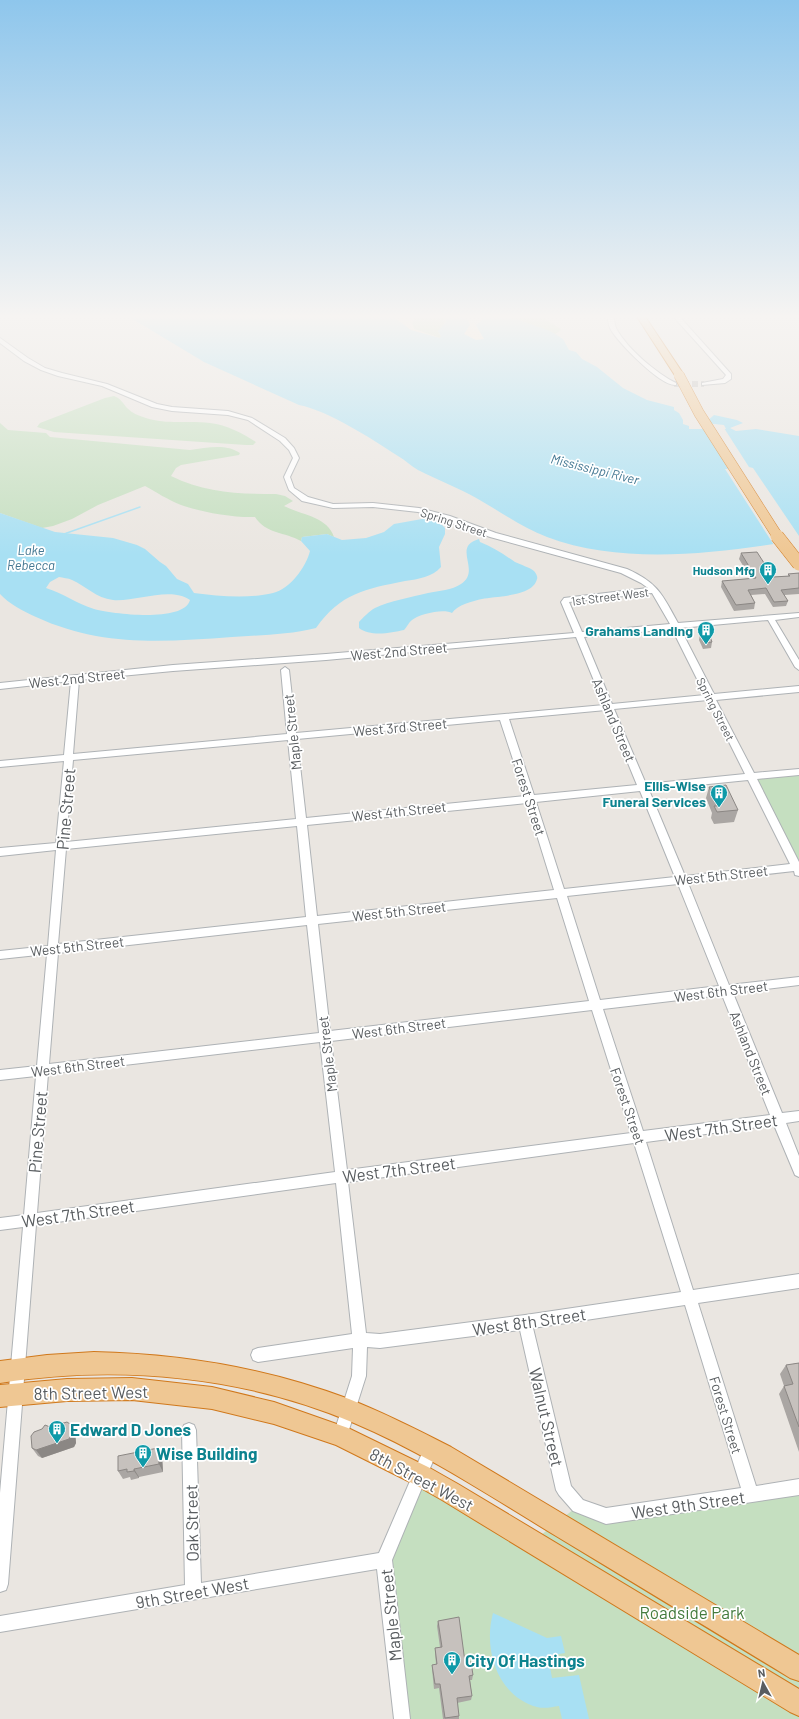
<svg xmlns="http://www.w3.org/2000/svg" width="799" height="1719" viewBox="0 0 799 1719" font-family="Barlow,sans-serif">
<style>
.green{fill:#c5dfc0}
.sand{fill:#f4e6d2}
.water{fill:#a8e0f3;fill-rule:evenodd}
.pier{fill:#eae6e1}
.lines{fill:none;stroke-linecap:round;stroke-linejoin:round}
.stream{stroke:#a8e0f3;stroke-width:1.5}
.minor-tunnel{stroke:#c6c4c1;stroke-width:6;stroke-dasharray:6 3;stroke-linecap:butt}
.minor-casing{stroke:#aeb2b5;stroke-width:2}
.highway-casing{stroke:#d0781b;stroke-width:2}
.minor{fill:#fff;fill-rule:evenodd}
.highway{fill:#efc793;fill-rule:evenodd}
.highway-bridge-far1-casing{stroke:#d0781b;stroke-width:11;stroke-linecap:butt}
.highway-bridge-casing{stroke:#d0781b;stroke-width:14;stroke-linecap:butt}
.highway-bridge-far1{stroke:#efc793;stroke-width:10}
.highway-bridge{stroke:#efc793;stroke-width:13}
.wall{fill:#aaa6a3}
.shaded-wall{fill:#8b8784}
.building{fill:#c6c1bd;stroke:#8b8784}
.labels{text-anchor:middle;dominant-baseline:central;stroke-width:3.5;stroke-linejoin:round;paint-order:stroke}
.far-street-label{font-size:12px;fill:#595d60;stroke:#fff}
.far-culture-label{font-size:12px;font-weight:bold;fill:#0d838f;stroke:#fff;text-anchor:end}
.far-water-label{font-size:13px;font-style:italic;fill:#437792;stroke:#fff}
.culture-label{font-size:14px;font-weight:bold;fill:#0d838f;stroke:#fff;text-anchor:end}
.street-label{font-size:14px;fill:#595d60;stroke:#fff}
.near-street-label{font-size:17px;fill:#595d60;stroke:#fff}
.near-culture-label{font-size:17px;font-weight:bold;fill:#0d838f;stroke:#fff;text-anchor:start}
.near-park-label{font-size:17px;fill:#457b3d;stroke:#fff}
</style>
<rect width="100%" height="100%" fill="#eae6e1"/>
<g class="green">
<path d="M400,315H445L446,320L443,326L438,331L441,336L440,338L414,329C410,318 413,316 400,315Z"/>
<path d="M491,315H538L561,329L560,331L555,334L516,319L495,317Z"/>
<path d="M114,396C120,398 123,403 127,408C132,413 139,416 146,418C167,425 189,420 210,423C227,425 242,433 256,442L253,445H246L54,432L37,427L40,423L105,398Z"/>
<path d="M0,423L8,430L46,433L50,437L190,450C207,448 225,443 240,453L239,455L181,465L176,468L171,476C205,493 239,494 276,494L285,496L293,501L284,506C301,515 327,516 334,537L327,534L302,537L301,541C285,532 266,534 255,517C235,518 200,512 181,505C168,500 156,492 145,486L98,505L72,519L53,526L42,528L0,513Z"/>
<path d="M799,772V867L751,777Z"/>
<path d="M420,1475L532,1542L578,1506L606,1516L799,1487V1719H402L384,1560Z"/>
</g>
<g class="sand">
<path d="M391,315L411,317L415,320L412,323L414,329L440,338L411,330Z"/>
<path d="M468,321L476,325L484,339L476,340L464,334L470,323Z"/>
</g>
<g class="water">
<path d="M126,315H391L411,330L440,338L441,336L438,331L446,322L445,315C456,315 466,313 470,325L464,334L476,340L484,339L476,325L482,320L481,315L516,319L550,331L563,339L569,350L576,352L582,359L597,367L623,388L647,400L674,407V410L679,413L683,420V424L689,426V429H726L724,425L705,423L714,415L737,420L743,423L730,428L736,431L756,429L799,436V540C720,553 624,566 547,537C523,528 501,512 478,499C459,488 438,480 418,470C411,466 405,460 398,456C372,439 329,411 299,405L204,362Z"/>
<path d="M0,513L55,532L113,538L137,545L145,549L160,562L166,566L177,579L188,584L194,593C218,596 248,599 273,593C290,589 306,567 310,551L301,541L302,537L327,534L342,540L366,538L384,532L394,524L422,519H430L440,523L445,528V534L439,547L441,567C432,577 419,579 405,581C365,589 341,593 316,628C288,635 261,635 232,637C163,642 101,647 36,617C23,611 9,604 0,594ZM59,577C63,578 68,578 72,580C86,586 96,598 113,600C136,602 170,586 190,600C184,623 112,614 94,609C77,604 63,593 46,588L50,582Z"/>
<path d="M479,539L480,542C493,547 503,554 515,562C521,565 529,567 534,571C536,573 538,577 537,579C533,597 495,596 482,599C473,601 457,605 452,613C444,608 419,614 412,620C409,622 407,627 404,630C391,633 370,637 359,628V622C363,618 369,611 375,608C389,601 412,597 428,593C439,591 452,590 461,584C482,570 451,547 479,539Z"/>
<path d="M493,1613L547,1638L561,1636L565,1653L548,1656L552,1678L579,1675L589,1719H562L559,1706C552,1707 544,1709 537,1707C497,1696 483,1649 493,1613Z"/>
</g>
<path class="pier" d="M703,426L724,428L749,467L753,468L799,536V542L774,545L725,469H728Z"/>
<g class="lines">
<path class="stream" d="M64,534L140,507"/>
<path class="minor-tunnel" d="M674,384H704"/>
<defs>
<g id="minor">
<path d="M608,315H614C614,320 614,325 617,330C628,349 656,373 676,383V385C661,387 619,343 611,330C608,325 608,320 608,315Z"/>
<path d="M672,315H678L731,374V379L725,383L702,385V383L723,379L726,375Z"/>
<path d="M0,338L28,358L45,368L62,373L107,384L157,404L172,407L228,411L252,418L285,438L294,448L299,458L290,477L294,488L308,497L333,504L373,503L419,508L450,516L496,533L627,569C658,583 662,594 678,623L799,613V617L775,620L799,660V670L795,667L768,620L680,628L714,694L799,686V692L716,700L754,773L799,769V775L757,779L799,862V876L795,875L794,871L688,883L729,985L799,977V985L733,993L782,1113L799,1111V1121L786,1123L799,1156V1177L795,1175L774,1125L646,1142L693,1290L799,1274V1288L698,1303L756,1486L799,1479V1495L606,1524L573,1511L559,1495L556,1490L520,1330L380,1348L367,1347L366,1376L347,1436L345,1441L340,1443L335,1441L333,1436L352,1376L353,1348L258,1362L253,1360L251,1355L253,1350L258,1348L352,1334L336,1183L36,1225L8,1584L6,1590L0,1592V1493L23,1227L0,1230V1218L24,1215L36,1076L0,1080V1070L37,1066L47,954L0,959V951L48,946L56,850L0,856V848L56,843L64,761L0,767V761L64,755L71,681L0,689V683L173,665L326,654L574,633L561,602L564,598L648,588L641,583L621,573L490,537L444,520L418,512L373,507L333,508L302,501L289,490L284,477L293,458L289,450L280,441L248,420L228,415L172,411L152,407L102,386L58,376L41,370L24,361L0,343ZM652,593L670,624L582,632L569,602ZM672,629L705,695L612,704L584,637ZM576,637L604,705L296,733L289,670L285,667L281,670L287,734L73,754L79,680L173,671L326,660ZM708,700L745,774L646,784L614,709ZM606,710L637,785L534,795L509,719ZM500,720L525,796L306,818L297,739ZM288,740L296,819L66,842L73,760ZM748,780L790,864L685,876L649,790ZM640,791L675,877L564,889L536,802ZM527,803L554,890L317,916L307,825ZM297,826L306,917L58,944L66,849ZM678,884L719,986L600,1000L567,896ZM557,898L589,1001L330,1031L318,924ZM307,925L319,1033L49,1064L58,953ZM722,995L770,1115L643,1131L603,1009ZM592,1010L631,1133L347,1170L331,1041ZM320,1042L335,1172L37,1213L48,1074ZM634,1143L681,1292L525,1315L380,1334L366,1333L348,1182ZM685,1305L741,1488L606,1508L583,1500L571,1486L533,1328Z"/>
<path d="M189,1423L194,1425L196,1430L201,1583L379,1553L426,1444L431,1442L436,1444L438,1449L392,1560L410,1719H394L377,1569L0,1632V1616L185,1585L182,1430L184,1425Z"/>
</g>
<g id="highway">
<path d="M636,315H644L684,375L682,377H676Z"/>
<path d="M94,1352C182,1354 267,1368 349,1399C384,1413 418,1430 451,1447L799,1655V1681L790,1678C712,1630 634,1583 556,1536C490,1496 425,1453 354,1423C244,1376 118,1364 0,1383V1361L47,1355Z"/>
<path d="M132,1378L212,1387L274,1402L348,1428L428,1467L458,1484L799,1689V1716L790,1712L442,1500L412,1483L336,1445L274,1424L212,1409L132,1400L67,1401L0,1407V1385L67,1379Z"/>
</g>
</defs>
<use href="#minor" class="minor-casing"/>
<use href="#highway" class="highway-casing"/>
<use href="#minor" class="minor"/>
<use href="#highway" class="highway"/>
<defs>
<path id="highway-bridge-far1" d="M679,375L699,413L778,537"/>
<path id="highway-bridge" d="M777,536L799,564"/>
</defs>
<use href="#highway-bridge-far1" class="highway-bridge-far1-casing"/>
<use href="#highway-bridge" class="highway-bridge-casing"/>
<use href="#highway-bridge-far1" class="highway-bridge-far1"/>
<use href="#highway-bridge" class="highway-bridge"/>
</g>
<g class="wall">
<path d="M741,553L773,577L788,576V574L799,573V594L784,595L788,601L786,606L773,607L765,594L751,595L755,603L754,609L734,611L721,587L722,581L751,579L739,559Z"/>
<path d="M700,634L712,642L711,648L703,649L699,640Z"/>
<path d="M709,787L738,810L734,822L714,824L711,818L712,813L706,798Z"/>
<path d="M799,1363V1452L779,1394L784,1386L780,1374L786,1365Z"/>
<path d="M75,1432L76,1443L74,1447L42,1458L38,1456L32,1448Z"/>
<path d="M158,1448L162,1456L163,1472L139,1477V1478L131,1480L130,1477L123,1479L118,1471Z"/>
<path d="M438,1621L473,1675L472,1680H470L472,1696L471,1700L457,1703L459,1716V1719H443L439,1688L434,1689L432,1669V1665L436,1664L435,1653V1648L440,1647L437,1626Z"/>
</g>
<g class="shaded-wall">
<path d="M70,1424L75,1432L76,1443L74,1447L42,1458L36,1450Z"/>
<path d="M158,1448L162,1456L163,1472L159,1464Z"/>
<path d="M134,1469L139,1477V1478L134,1471Z"/>
</g>
<g class="building">
<path d="M757,552L773,577L790,576L788,574L799,573V588L781,590L788,601L774,602L766,588L748,590L755,603L736,605L722,581L756,578L741,553Z"/>
<path d="M700,634H709L712,642L705,643Z"/>
<path d="M726,785L738,810L717,812L714,806H718L709,787Z"/>
<path d="M799,1363V1427L784,1386L793,1384L786,1365Z"/>
<path d="M67,1422L70,1424L71,1435L69,1439L36,1450L32,1448L31,1436L34,1432L42,1429L45,1425L50,1427Z"/>
<path d="M158,1448L159,1464L134,1469V1471L127,1472V1469L118,1471V1456Z"/>
<path d="M459,1617L465,1662H471L473,1675L469,1676L472,1696L457,1698L459,1716L445,1718L440,1684H435L432,1665L437,1664L435,1648L442,1647L438,1621Z"/>
</g>
<linearGradient id="sky" x2="0" y2="1"><stop stop-color="#8ec6ec"/><stop offset="0.57" stop-color="#f6f4f2"/><stop offset="1" stop-color="#f6f4f2" stop-opacity="0"/></linearGradient>
<rect width="799" height="555" fill="url(#sky)"/>
<defs>
<symbol id="building-pin" viewBox="-11 -11 22 30"><path d="M0 17L-7.5 6A9.5 9.5 0 1 1 7.5 6Z" fill="#0f9aa8" stroke="#fff"/><path d="M-4-6H4V6H1V3H-1V6H-4ZM-2.5-4.3h1.7v1.8h-1.7ZM.8-4.3h1.7v1.8H.8ZM-2.5-1h1.7V.8h-1.7ZM.8-1h1.7V.8H.8Z" fill="#fff"/></symbol>
</defs>
<g fill-rule="evenodd">
<use href="#building-pin" x="758" y="560" width="20" height="27"/>
<use href="#building-pin" x="696" y="620" width="20" height="27"/>
<use href="#building-pin" x="709" y="783" width="20" height="27"/>
<use href="#building-pin" x="47" y="1419" width="20" height="27"/>
<use href="#building-pin" x="133" y="1443" width="20" height="27"/>
<use href="#building-pin" x="442" y="1650" width="20" height="27"/>
</g>
<g class="labels">
<g class="far-street-label">
<text transform="translate(454 522) rotate(18)">Spring Street</text>
<text transform="translate(610 596) rotate(-7)">1st Street West</text>
<text transform="translate(716 709) rotate(63)">Spring Street</text>
</g>
<g class="far-culture-label">
<text x="755" y="570">Hudson Mfg</text>
</g>
<g class="far-water-label">
<text transform="translate(595 469) rotate(14)">Mississippi River</text>
<text x="31" y="550">Lake<tspan x="31" dy="15">Rebecca</tspan></text>
</g>
<g class="culture-label">
<text x="693" y="630">Grahams Landing</text>
<text x="706" y="785">Ellis-Wise<tspan x="706" dy="16">Funeral Services</tspan></text>
</g>
<g class="street-label">
<text transform="translate(399 651) rotate(-5)">West 2nd Street</text>
<text transform="translate(77 678) rotate(-6)">West 2nd Street</text>
<text transform="translate(614 720) rotate(67)">Ashland Street</text>
<text transform="translate(400 727) rotate(-5)">West 3rd Street</text>
<text transform="translate(292 732) rotate(-96)">Maple Street</text>
<text transform="translate(529 797) rotate(72)">Forest Street</text>
<text transform="translate(399 811) rotate(-6)">West 4th Street</text>
<text transform="translate(721 875) rotate(-6)">West 5th Street</text>
<text transform="translate(399 911) rotate(-6)">West 5th Street</text>
<text transform="translate(77 946) rotate(-6)">West 5th Street</text>
<text transform="translate(721 991) rotate(-7)">West 6th Street</text>
<text transform="translate(399 1028) rotate(-7)">West 6th Street</text>
<text transform="translate(751 1053) rotate(68)">Ashland Street</text>
<text transform="translate(327 1054) rotate(-97)">Maple Street</text>
<text transform="translate(78 1066) rotate(-7)">West 6th Street</text>
<text transform="translate(628 1106) rotate(71)">Forest Street</text>
<text transform="translate(726 1415) rotate(73)">Forest Street</text>
</g>
<g class="near-street-label">
<text transform="translate(65 809) rotate(-85)">Pine Street</text>
<text transform="translate(721 1127) rotate(-8)">West 7th Street</text>
<text transform="translate(37 1132) rotate(-85)">Pine Street</text>
<text transform="translate(399 1169) rotate(-7)">West 7th Street</text>
<text transform="translate(78 1213) rotate(-8)">West 7th Street</text>
<text transform="translate(529 1321) rotate(-8)">West 8th Street</text>
<text transform="translate(91 1392) rotate(-1)">8th Street West</text>
<text transform="translate(547 1417) rotate(77)">Walnut Street</text>
<text transform="translate(422 1479) rotate(28)">8th Street West</text>
<text transform="translate(688 1504) rotate(-8)">West 9th Street</text>
<text transform="translate(191 1523) rotate(-91)">Oak Street</text>
<text transform="translate(192 1592) rotate(-10)">9th Street West</text>
<text transform="translate(390 1615) rotate(-96)">Maple Street</text>
</g>
<g class="near-culture-label">
<text x="70" y="1429">Edward D Jones</text>
<text x="156" y="1453">Wise Building</text>
<text x="465" y="1660">City Of Hastings</text>
</g>
<g class="near-park-label">
<text x="692" y="1612">Roadside Park</text>
</g>
</g>
<g transform="translate(763 1683) rotate(352)" stroke="#ffffff" stroke-width="3" paint-order="stroke">
<path d="M0-3L7 15L0 10L-7 15Z" fill="#595d60"/>
<text y="-6" font-size="11" font-weight="bold" text-anchor="middle" fill="#595d60">N</text>
</g>
</svg>
